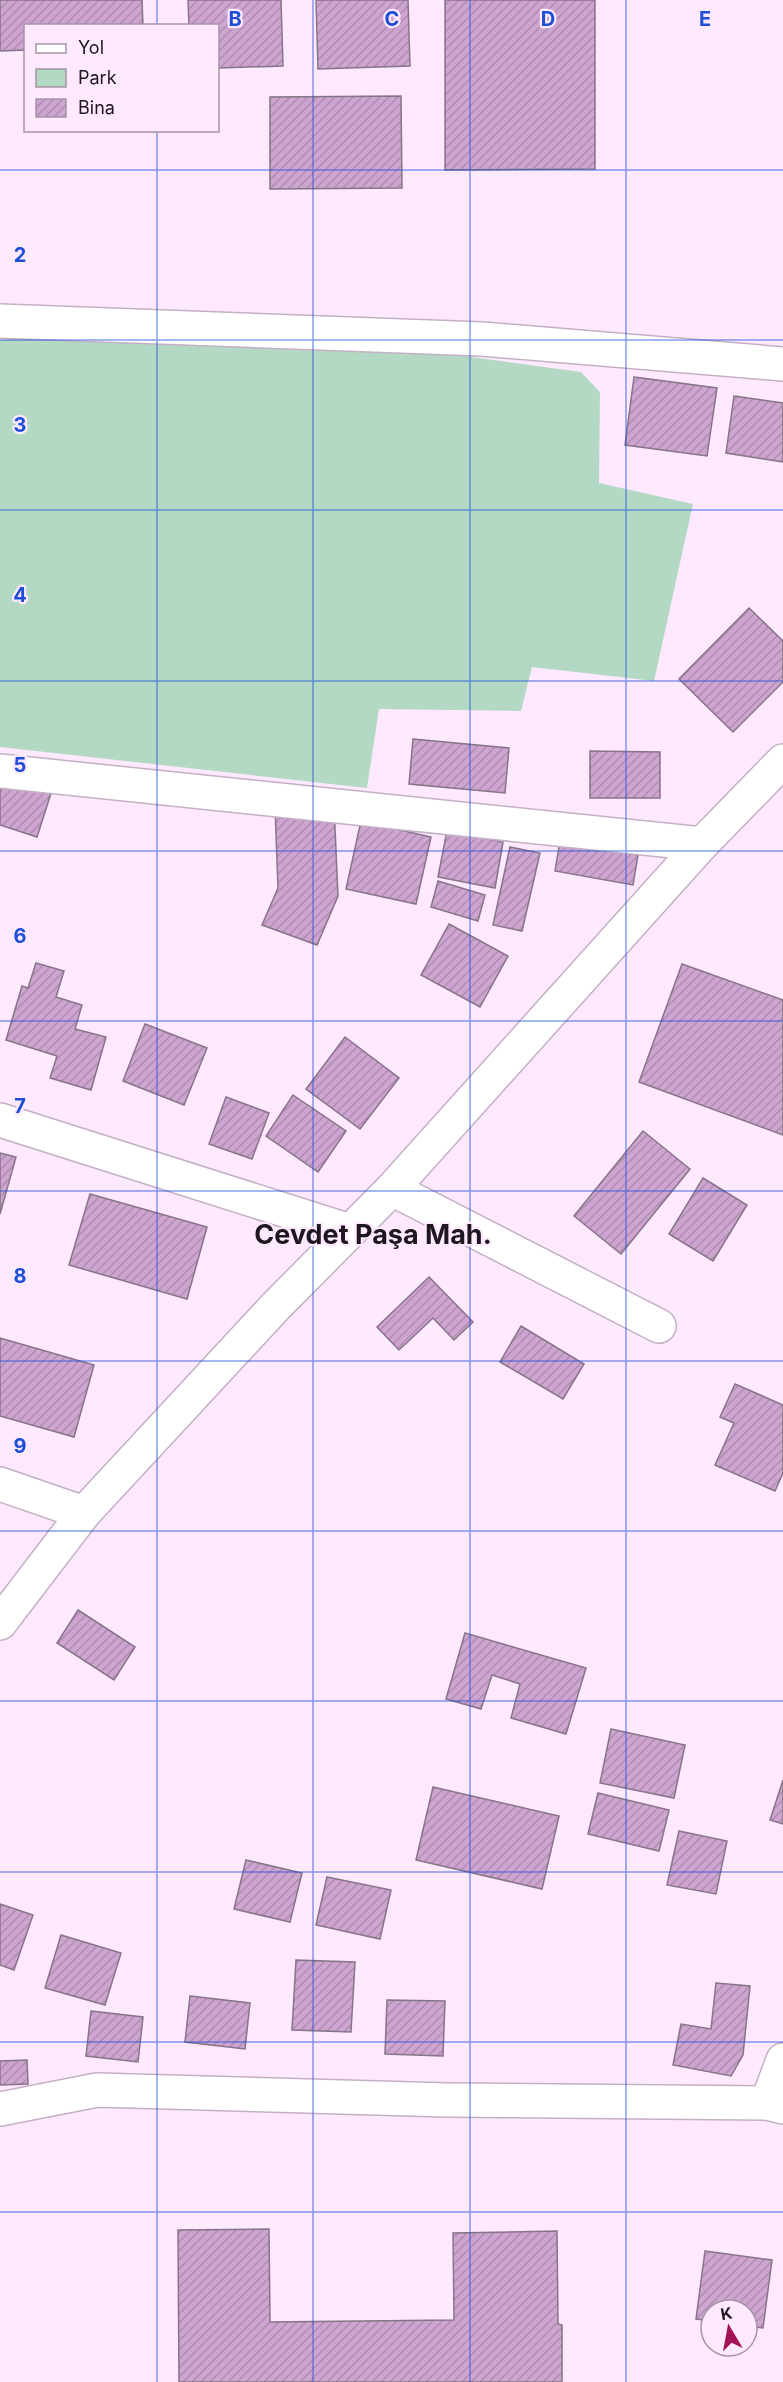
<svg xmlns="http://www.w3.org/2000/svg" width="783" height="2382" viewBox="0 0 783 2382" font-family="Inter,sans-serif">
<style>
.park{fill:#b3d9c5}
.building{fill:url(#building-hatch);stroke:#867487;stroke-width:1.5}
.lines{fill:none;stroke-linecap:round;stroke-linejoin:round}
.minor-casing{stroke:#c4b0c5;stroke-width:36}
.minor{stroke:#fff;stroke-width:33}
.grid{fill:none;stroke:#1d4ed8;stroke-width:1.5;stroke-opacity:0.55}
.labels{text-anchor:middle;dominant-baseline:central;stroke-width:4.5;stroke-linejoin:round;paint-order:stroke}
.district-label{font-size:27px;font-weight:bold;fill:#1e171f;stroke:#fee9ff}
.grid-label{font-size:20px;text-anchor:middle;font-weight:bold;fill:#1d4ed8;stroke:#fee9ff;stroke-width:4.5;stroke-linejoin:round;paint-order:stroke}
</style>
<defs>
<pattern id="building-hatch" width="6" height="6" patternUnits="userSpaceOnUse" patternTransform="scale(1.5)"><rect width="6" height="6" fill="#cea4d0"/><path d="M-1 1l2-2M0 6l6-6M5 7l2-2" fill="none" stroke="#b08cb2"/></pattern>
</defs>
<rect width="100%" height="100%" fill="#fee9ff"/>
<path class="park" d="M103,337L317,351H428L581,372L600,392L599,483L693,504L654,681L532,667L521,711L379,709L367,788L0,747V340Z"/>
<g class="building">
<path d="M0,0H142L143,26H26V50L0,51Z"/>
<path d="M188,0H281L283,66L218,68V26H189Z"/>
<path d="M316,0H408L410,66L318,69Z"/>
<path d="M445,0H595V169L445,170Z"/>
<path d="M401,96L402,188L270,189V97Z"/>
<path d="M634,377L717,388L707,456L625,445Z"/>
<path d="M734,396L783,403V462L726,453Z"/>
<path d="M749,608L783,641V682L733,732L679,679Z"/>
<path d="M413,739L509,748L505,793L409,784Z"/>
<path d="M590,751L660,752V798H590Z"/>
<path d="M0,779L53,787L37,837L0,825Z"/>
<path d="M334,805L338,896L317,945L262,925L278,888L275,807Z"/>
<path d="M361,821L431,837L416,904L346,889Z"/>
<path d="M447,831L503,842L495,888L438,877Z"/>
<path d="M560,841L638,855L633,885L555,871Z"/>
<path d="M510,847L540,853L522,931L493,925Z"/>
<path d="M438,881L485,895L478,921L431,907Z"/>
<path d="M449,924L508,956L480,1007L421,975Z"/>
<path d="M36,963L64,971L56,997L82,1005L75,1029L106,1037L91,1090L50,1078L57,1056L6,1040L22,986L28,988Z"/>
<path d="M682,964L783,1000V1135L639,1082Z"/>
<path d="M145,1024L207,1048L184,1105L123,1081Z"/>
<path d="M345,1037L399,1078L360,1129L306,1089Z"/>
<path d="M293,1095L346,1131L318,1172L266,1136Z"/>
<path d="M226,1097L269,1113L252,1159L209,1144Z"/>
<path d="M643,1131L690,1169L621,1254L574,1216Z"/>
<path d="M0,1153L16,1157L0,1214Z"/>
<path d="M703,1178L747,1205L713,1261L669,1234Z"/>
<path d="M90,1194L207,1227L187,1299L69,1265Z"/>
<path d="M429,1277L473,1322L454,1340L433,1318L399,1350L377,1327Z"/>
<path d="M521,1326L584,1364L563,1399L500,1362Z"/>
<path d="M0,1338L94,1365L74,1437L0,1416Z"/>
<path d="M735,1384L783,1405V1473L775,1491L715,1465L734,1423L720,1417Z"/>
<path d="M78,1610L135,1647L114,1680L57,1643Z"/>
<path d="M465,1633L586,1668L566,1734L511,1718L520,1684L492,1675L481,1709L446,1699Z"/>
<path d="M611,1729L685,1745L674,1798L600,1783Z"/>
<path d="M783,1780V1824L770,1820Z"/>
<path d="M433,1787L559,1816L542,1889L416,1860Z"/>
<path d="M598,1793L669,1810L659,1851L588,1834Z"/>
<path d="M679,1831L727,1841L716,1894L667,1885Z"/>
<path d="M246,1860L302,1873L290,1922L234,1909Z"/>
<path d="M327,1877L391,1890L380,1939L316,1925Z"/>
<path d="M0,1904L33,1915L14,1970L0,1965Z"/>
<path d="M61,1935L121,1953L105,2005L45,1988Z"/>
<path d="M296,1960L355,1962L351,2032L292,2030Z"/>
<path d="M716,1983L750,1986L743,2055L731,2076L673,2065L681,2024L711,2029Z"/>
<path d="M190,1996L250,2003L245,2049L185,2042Z"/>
<path d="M387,2000L445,2001L443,2056L385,2054Z"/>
<path d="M91,2011L143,2017L138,2062L86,2056Z"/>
<path d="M27,2060L28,2084L0,2085V2061Z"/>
<path d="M269,2229L270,2322L454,2320L453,2233L557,2231L558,2324L562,2325V2382H179L178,2230Z"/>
<path d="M705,2251L772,2260L763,2328L747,2326V2310H711V2321L696,2319Z"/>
</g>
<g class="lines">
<defs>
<g id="minor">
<path d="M0,321L482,339L783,364"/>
<path d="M0,771L702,844"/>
<path d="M0,1120L350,1231"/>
<path d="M392,1189L659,1326"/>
<path d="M0,1484L84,1513"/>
<path d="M0,1623L84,1513L276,1306L392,1189L702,844L783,761"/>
<path d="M767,2103L783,2060"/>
<path d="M0,2109L97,2090L447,2100L767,2103L783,2107"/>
</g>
</defs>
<use href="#minor" class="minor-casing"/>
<use href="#minor" class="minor"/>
</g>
<path class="grid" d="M157,0V26M313,0V2382M470,0V2382M626,0V2382M157,130V2382M0,170H783M0,340H783M0,510H783M0,681H783M0,851H783M0,1021H783M0,1191H783M0,1361H783M0,1531H783M0,1701H783M0,1872H783M0,2042H783M0,2212H783"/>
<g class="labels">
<g class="district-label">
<text x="373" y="1234">Cevdet Paşa Mah.</text>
</g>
</g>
<g class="grid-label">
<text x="235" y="26">B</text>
<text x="392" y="26">C</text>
<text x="548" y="26">D</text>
<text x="705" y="26">E</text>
<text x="20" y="262">2</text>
<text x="20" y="432">3</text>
<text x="20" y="602">4</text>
<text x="20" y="772">5</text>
<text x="20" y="943">6</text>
<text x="20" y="1113">7</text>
<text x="20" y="1283">8</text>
<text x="20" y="1453">9</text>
</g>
<rect x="24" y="24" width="195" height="108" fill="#fee9ff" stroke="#a495a5" stroke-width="1.5"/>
<rect x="36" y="44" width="30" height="9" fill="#ffffff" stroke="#a495a5" stroke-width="1.5"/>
<text x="78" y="54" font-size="18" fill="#1e171f">Yol</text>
<rect x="36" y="69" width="30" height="18" fill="#b3d9c5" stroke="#a495a5" stroke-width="1.5"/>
<text x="78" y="84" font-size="18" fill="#1e171f">Park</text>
<rect x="36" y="99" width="30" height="18" fill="url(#building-hatch)" stroke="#a495a5" stroke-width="1.5"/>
<text x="78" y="114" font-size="18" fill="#1e171f">Bina</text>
<g transform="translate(729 2328) rotate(350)"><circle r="28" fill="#fee9ff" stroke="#a495a5" stroke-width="1.5"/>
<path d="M0-4.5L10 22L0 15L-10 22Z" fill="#a31256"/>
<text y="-9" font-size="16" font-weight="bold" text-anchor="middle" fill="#1e171f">K</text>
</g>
</svg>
